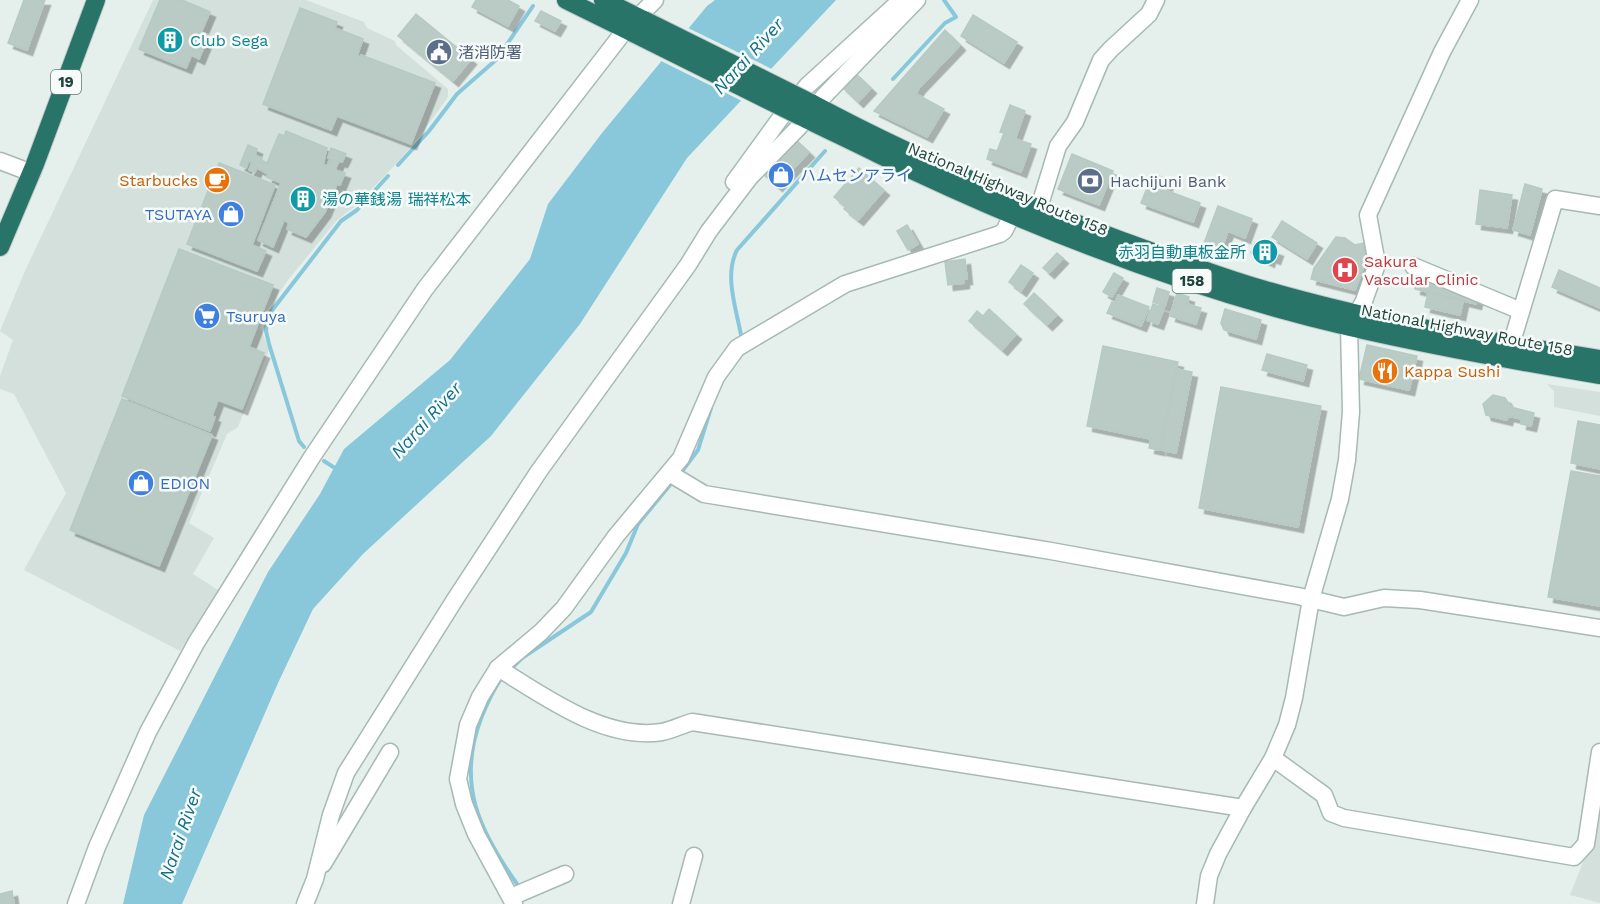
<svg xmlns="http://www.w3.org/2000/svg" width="1600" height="904" viewBox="0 0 1600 904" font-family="'Work Sans','Noto Sans JP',sans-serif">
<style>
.built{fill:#d3e0db}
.water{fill:#88c8da}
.pier{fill:#e5f0ec}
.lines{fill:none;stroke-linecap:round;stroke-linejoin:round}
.stream{stroke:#88c8da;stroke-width:4}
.building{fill:#bacbc5;stroke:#b6cac3;stroke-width:1.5;filter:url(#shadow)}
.minor-casing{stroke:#a6b9b4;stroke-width:19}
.highway-casing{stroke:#c1cbc9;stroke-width:20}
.minor{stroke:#fff;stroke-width:16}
.highway{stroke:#297469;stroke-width:18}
.highway-bridge-casing{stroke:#c1cbc9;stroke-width:20;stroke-linecap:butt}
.highway-bridge{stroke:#297469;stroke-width:18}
.labels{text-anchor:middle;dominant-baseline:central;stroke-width:5;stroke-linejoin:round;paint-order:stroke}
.shield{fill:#f6fbf9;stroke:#617b75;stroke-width:1.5}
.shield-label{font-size:15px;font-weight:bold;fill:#21443d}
.culture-label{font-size:16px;fill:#0d838f;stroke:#f6fbf9;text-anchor:start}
.service-label{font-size:16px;fill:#4e5e75;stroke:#f6fbf9;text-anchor:start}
.shop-label{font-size:16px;fill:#366cbe;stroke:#f6fbf9;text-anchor:start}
.food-label{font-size:16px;fill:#c56008;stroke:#f6fbf9;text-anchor:end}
.street-label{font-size:16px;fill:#21443d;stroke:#f6fbf9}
.health-label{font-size:16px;fill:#be3a42;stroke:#f6fbf9;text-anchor:start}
.water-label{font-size:18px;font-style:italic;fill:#136e88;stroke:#f6fbf9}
</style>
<defs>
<filter id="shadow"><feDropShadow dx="5.5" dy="5.5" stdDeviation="0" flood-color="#0004"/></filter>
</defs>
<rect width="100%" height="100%" fill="#e5f0ec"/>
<g class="built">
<path d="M153,0H306L364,22L367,28L395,41L396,45L448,89V97L420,136L396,164L354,207L337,220L288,280L266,312L260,327L269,350L238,427L227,434L189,523L214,538L193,574L218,590L180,651L24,570L66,493L14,394L0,389V376L13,340L0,331L24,273Z"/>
<path d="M1547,384L1600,392V416L1554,407V391Z"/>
<path d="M1600,780V903L1570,895L1587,852Z"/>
</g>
<path class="water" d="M715,0H836L687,158L580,324L491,436L363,554L313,609L278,683L182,904H123L144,815L268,572L320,494L344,449L450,360L530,259L548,204L602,133L707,6Z"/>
<path class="pier" d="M686,27L774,70L744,102L659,60Z"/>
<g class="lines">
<g class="stream">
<path d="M893,79L945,23L956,17L944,0"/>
<path d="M398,165L429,131L457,94L497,59L533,6"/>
<path d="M741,335C736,308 724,275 737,250L825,151"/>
<path d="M304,447L299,441L269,344L266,331L267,319L270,313L341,221L357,210L388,176"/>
<path d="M324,461L338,470"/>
<path d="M680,474L698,450L711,408"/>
<path d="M510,670L522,658L591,612L626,553L638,524L670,485"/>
<path d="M504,675C494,687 488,702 482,716C455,784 480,833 520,888"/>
</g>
</g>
<g class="building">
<path d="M24,0H45L27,50L8,43Z"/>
<path d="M160,0H182L210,12L186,68L139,49Z"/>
<path d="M476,0H508L519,6L508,26L472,7Z"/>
<path d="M300,8L337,22L335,28L363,39L357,56L360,57L361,55L435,83L411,144L337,116L331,130L263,104Z"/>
<path d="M541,11L561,21L555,31L535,21Z"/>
<path d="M416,14L471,59L453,81L398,36Z"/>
<path d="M973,15L1017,42L1004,63L961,36Z"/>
<path d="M945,30L960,45L919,88L916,94L944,109L927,137L874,111Z"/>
<path d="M201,32L209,35L199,59L191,55Z"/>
<path d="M854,72L871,88L858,102L841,86Z"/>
<path d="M1010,105L1025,111L1015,139L1031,144L1021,172L987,159L990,149L997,151L1004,133L1000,132Z"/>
<path d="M286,131L327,148L323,165L327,166L329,161L332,162L333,160L328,158L331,148L346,154L342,162L339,161L335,170L345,173L340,185L337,184L325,212L306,237L287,229L289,223L284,220L273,247L258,240L281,183L267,177L268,174L257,168L255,172L249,170L252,162L249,161L246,168L240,165L248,145L257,149L255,155L262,158L261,161L267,163L279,134L284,136Z"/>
<path d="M796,140L809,152L777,186L764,175Z"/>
<path d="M1072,154L1113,171L1099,205L1058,189Z"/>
<path d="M219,163L275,185L252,245L266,251L257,271L187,244Z"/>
<path d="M859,168L884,190L858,220L844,209L846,207L834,197Z"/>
<path d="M1159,176L1169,180L1165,190L1200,203L1193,222L1141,203L1149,183L1156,185Z"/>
<path d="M1525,184L1542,189L1530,235L1513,230Z"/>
<path d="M1480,190L1512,195L1507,228L1476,224Z"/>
<path d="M1218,206L1252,219L1245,238L1228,231L1220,253L1203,246Z"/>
<path d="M1282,221L1317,243L1307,259L1272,237Z"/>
<path d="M907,225L918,244L908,250L897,231Z"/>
<path d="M1336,237L1345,238L1355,245L1365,243L1368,255L1355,290L1311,279L1314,268Z"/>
<path d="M1255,243L1278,251L1275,259L1270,257L1269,262L1251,253Z"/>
<path d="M179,249L273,285L249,347L264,353L242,409L218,400L212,416L215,417L210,431L122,396Z"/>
<path d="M1057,253L1063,258L1049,273L1043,268Z"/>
<path d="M965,259L967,279H964V283L948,285L945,262Z"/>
<path d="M1021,265L1033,273L1021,291L1009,282Z"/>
<path d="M1559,270L1600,288V308L1552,287Z"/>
<path d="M1411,271L1477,300L1476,304L1415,289L1417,280L1409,278Z"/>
<path d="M1114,273L1123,278L1112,297L1103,292Z"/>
<path d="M1157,288L1169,292L1165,306L1153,302Z"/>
<path d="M1428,292L1463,301L1460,315L1425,307Z"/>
<path d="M1034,293L1057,315L1047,325L1024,304Z"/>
<path d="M1177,293L1189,297L1187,304L1201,308L1196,324L1170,316Z"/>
<path d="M1118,295L1149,307L1141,326L1107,313L1112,302L1115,303Z"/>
<path d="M1153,304L1164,308L1158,324L1147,320Z"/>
<path d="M989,309L1016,334L1002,350L969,321L977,311L983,316Z"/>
<path d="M1225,309L1261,320L1256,339L1224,330L1221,323Z"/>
<path d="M1367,345L1417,356L1409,390L1359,379Z"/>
<path d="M1103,346L1178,362L1159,450L1149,448L1151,439L1087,426Z"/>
<path d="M1267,354L1307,365L1303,381L1262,370Z"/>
<path d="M1177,369L1192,372L1176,453L1161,450Z"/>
<path d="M1221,387L1321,406L1298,527L1199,508Z"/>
<path d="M1493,395L1505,398L1511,407L1534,413L1531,426L1521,424L1522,419L1508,416L1507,420L1486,415L1483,404Z"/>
<path d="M122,399L212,435L159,566L70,530Z"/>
<path d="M1578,421L1600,425V469L1571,463Z"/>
<path d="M1571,471L1600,476V606L1548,597Z"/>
<path d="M12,891L14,904H0V894Z"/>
</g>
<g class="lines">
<defs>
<g id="minor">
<path d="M638,17L655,0"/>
<path d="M0,161L32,173"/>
<path d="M734,182L779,120L807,86L901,0"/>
<path d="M1035,221L1058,146L1075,122L1101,60L1111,49L1149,14L1156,0"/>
<path d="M1413,266L1521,311"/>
<path d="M1511,345L1555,199L1600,206"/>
<path d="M669,473L704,494L1051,551L1298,596L1344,607L1384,598L1420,600L1600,628"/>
<path d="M498,668C544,696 604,741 662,732C672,730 682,725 692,722L1243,808"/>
<path d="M1273,758L1324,795L1331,813L1344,818L1574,857L1586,844L1600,752"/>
<path d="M323,864L390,752"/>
<path d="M511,897L565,874"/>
<path d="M76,904L97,847L148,732L196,643L312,457L425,289L626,29"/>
<path d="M305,904L315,879L331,815L346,773L454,601L539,471L688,265L709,231L750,177L799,127L824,96L917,0"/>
<path d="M514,904L476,834L464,804L458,779L468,725L480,697L498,668L541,632L564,608L616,536L681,458L716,377L737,348L845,284L1000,234L1004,231L1018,204"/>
<path d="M681,904L694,856"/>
<path d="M1205,904L1209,876L1218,854L1243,808L1273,758L1287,725L1294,698L1311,599L1340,499L1347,460L1351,412L1349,327L1364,301L1377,264L1368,215L1442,52L1470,0"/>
</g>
<g id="highway">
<path d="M566,0L633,33"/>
<path d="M603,0L644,20"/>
<path d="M811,103C909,156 1013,200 1117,239C1164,256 1211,274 1258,288C1370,321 1485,341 1600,359"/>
<path d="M800,116C826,129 852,141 878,154C1029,227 1187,289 1350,327C1433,346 1516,361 1600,375"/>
<path d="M0,247L35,164L96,0"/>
</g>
</defs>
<use href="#minor" class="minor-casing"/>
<use href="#highway" class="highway-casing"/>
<use href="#minor" class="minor"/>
<use href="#highway" class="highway"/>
<defs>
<g id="highway-bridge">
<path d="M644,20L811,103"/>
<path d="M633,33L800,116"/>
</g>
</defs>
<use href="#highway-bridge" class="highway-bridge-casing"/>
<use href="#highway-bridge" class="highway-bridge"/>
</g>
<defs>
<symbol id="building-disc" viewBox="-11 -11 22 22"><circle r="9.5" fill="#0f9aa8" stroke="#f6fbf9"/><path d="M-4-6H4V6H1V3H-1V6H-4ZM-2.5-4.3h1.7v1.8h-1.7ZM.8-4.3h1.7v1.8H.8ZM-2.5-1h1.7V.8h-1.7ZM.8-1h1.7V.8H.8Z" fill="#fff"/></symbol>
<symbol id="civic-disc" viewBox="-11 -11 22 22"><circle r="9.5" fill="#5c6f8a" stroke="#f6fbf9"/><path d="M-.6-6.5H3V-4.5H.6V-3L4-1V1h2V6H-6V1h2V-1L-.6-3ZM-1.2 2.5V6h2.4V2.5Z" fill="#fff"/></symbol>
<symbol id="shop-disc" viewBox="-11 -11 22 22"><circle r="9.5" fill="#3f7fe0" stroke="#f6fbf9"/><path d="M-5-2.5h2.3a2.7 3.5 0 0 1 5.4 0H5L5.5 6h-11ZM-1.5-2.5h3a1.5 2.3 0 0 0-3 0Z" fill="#fff"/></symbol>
<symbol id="cafe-disc" viewBox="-11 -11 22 22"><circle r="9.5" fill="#e8710a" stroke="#f6fbf9"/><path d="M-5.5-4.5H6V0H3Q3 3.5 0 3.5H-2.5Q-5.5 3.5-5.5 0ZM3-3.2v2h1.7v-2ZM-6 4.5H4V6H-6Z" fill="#fff"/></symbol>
<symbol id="bank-disc" viewBox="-11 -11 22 22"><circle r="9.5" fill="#5c6f8a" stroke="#f6fbf9"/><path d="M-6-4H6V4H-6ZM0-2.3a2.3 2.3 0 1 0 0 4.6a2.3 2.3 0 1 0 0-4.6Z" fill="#fff"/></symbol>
<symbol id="hospital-disc" viewBox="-11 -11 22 22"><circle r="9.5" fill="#e0444e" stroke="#f6fbf9"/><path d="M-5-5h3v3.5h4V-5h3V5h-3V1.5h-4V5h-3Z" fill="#fff"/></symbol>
<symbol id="supermarket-disc" viewBox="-11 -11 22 22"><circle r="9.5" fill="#3f7fe0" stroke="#f6fbf9"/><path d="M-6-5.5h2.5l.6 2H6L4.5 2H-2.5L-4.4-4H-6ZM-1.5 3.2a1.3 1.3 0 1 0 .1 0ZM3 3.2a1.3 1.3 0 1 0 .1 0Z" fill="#fff"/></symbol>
<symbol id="restaurant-disc" viewBox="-11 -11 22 22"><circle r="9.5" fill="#e8710a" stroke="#f6fbf9"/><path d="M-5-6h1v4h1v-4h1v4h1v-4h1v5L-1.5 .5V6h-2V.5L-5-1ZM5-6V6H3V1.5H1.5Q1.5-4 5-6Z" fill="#fff"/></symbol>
</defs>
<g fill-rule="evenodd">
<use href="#building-disc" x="155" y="25" width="30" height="30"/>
<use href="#civic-disc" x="424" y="37" width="30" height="30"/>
<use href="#shop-disc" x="766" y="160" width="30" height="30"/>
<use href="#cafe-disc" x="202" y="165" width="30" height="30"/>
<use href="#bank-disc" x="1075" y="166" width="30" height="30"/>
<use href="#building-disc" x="288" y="184" width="30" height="30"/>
<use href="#shop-disc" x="216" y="199" width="30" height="30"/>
<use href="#building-disc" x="1250" y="237" width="30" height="30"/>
<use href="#hospital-disc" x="1330" y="255" width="30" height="30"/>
<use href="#supermarket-disc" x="192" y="301" width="30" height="30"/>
<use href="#restaurant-disc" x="1370" y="356" width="30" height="30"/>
<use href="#shop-disc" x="126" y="468" width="30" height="30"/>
</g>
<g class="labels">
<g class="shield">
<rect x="51" y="70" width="30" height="24" rx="4.5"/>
<rect x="1172.5" y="269" width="39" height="24" rx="4.5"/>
</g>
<g class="shield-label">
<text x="66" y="82">19</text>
<text x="1192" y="281">158</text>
</g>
<g class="culture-label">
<text x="190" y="40">Club Sega</text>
<text x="322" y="199">湯の華銭湯 瑞祥松本</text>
<text x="1246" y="252" text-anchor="end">赤羽自動車板金所</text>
</g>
<g class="service-label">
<text x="458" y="52">渚消防署</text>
<text x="1110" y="181">Hachijuni Bank</text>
</g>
<g class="shop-label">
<text x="800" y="175">ハムセンアライ</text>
<text x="212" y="214" text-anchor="end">TSUTAYA</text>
<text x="226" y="316">Tsuruya</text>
<text x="160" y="483">EDION</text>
</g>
<g class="food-label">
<text x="198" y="180">Starbucks</text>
<text x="1404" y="371" text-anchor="start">Kappa Sushi</text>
</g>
<g class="street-label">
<text transform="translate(1008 189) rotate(23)">National Highway Route 158</text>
<text transform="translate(1467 330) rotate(11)">National Highway Route 158</text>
</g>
<g class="health-label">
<text x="1364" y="261">Sakura<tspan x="1364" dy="18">Vascular Clinic</tspan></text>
</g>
<g class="water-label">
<text transform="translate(748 56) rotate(-48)">Narai River</text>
<text transform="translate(426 420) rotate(-48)">Narai River</text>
<text transform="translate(180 834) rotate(-71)">Narai River</text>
</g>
</g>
</svg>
